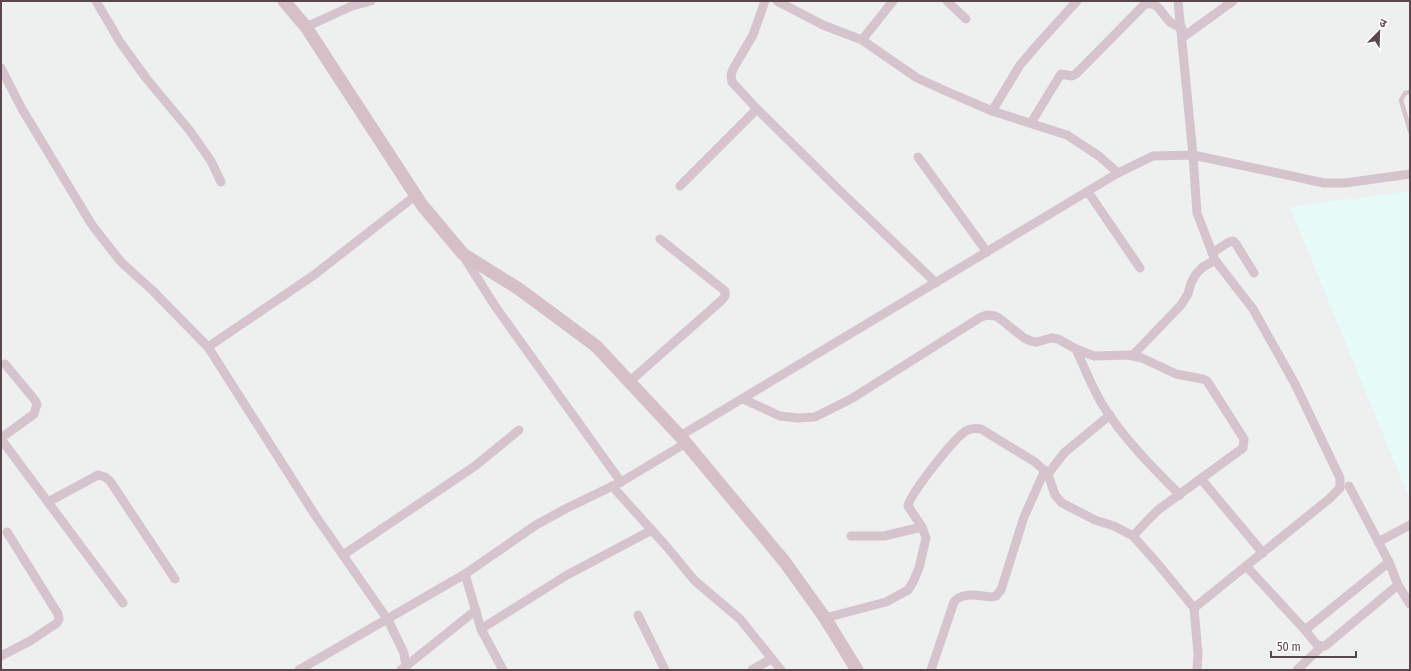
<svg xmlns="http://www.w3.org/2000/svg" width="1411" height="671" viewBox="0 0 1411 671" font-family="'Fira Sans Condensed','Noto Sans Devanagari',sans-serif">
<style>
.commercial{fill:#e6fbf8}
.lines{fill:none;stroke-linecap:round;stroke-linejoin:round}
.lane{stroke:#d5c4cb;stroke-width:4.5}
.street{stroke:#d5c4cb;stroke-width:9}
.secondary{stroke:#d6c0c8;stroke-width:13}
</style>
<rect width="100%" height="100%" fill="#edf0ee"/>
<path class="commercial" d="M1410,191V500L1290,207Z"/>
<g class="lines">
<path class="lane" d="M1410,92L1405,93L1401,100L1410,131"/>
<g class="street">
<path d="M96,1L120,42L146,78L190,131L211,161L221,182"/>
<path d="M777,1L823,25L862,40L917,78L948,92L992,111L1067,135L1099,156L1118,173"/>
<path d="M947,1L966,19"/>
<path d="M306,27L352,6L371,1"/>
<path d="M1183,37L1233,1"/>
<path d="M862,40L893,1"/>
<path d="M1,68L22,109L92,225L121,262L152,290L208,347L315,515L388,620L404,653L405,661"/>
<path d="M757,109L732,82L731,75L733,69L753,35L765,1"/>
<path d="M992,111L1020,65L1038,44L1077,1"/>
<path d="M1031,123L1059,77L1061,74L1072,76L1076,74L1144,5C1157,0 1161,12 1168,20C1171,24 1177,26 1182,28"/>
<path d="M918,157L987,252"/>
<path d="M680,186L757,109L838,189L936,283"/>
<path d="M1088,192L1140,268"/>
<path d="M1212,253L1229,242L1233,241L1236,244L1254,273"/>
<path d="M464,257L495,306L621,482"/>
<path d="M208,347L314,275L415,196"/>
<path d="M1076,349C1084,367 1092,387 1102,404C1123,438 1152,467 1180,495"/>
<path d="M1132,356L1181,305L1188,294L1191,283L1196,274L1203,267L1215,260"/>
<path d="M629,382L722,300L725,296V291L660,239"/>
<path d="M743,399L780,416L798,418L815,417L851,399L981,317L987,315L995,316L999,318L1024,338L1031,341L1037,342L1051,338L1058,339L1076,349L1094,356L1129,355L1142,358L1176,374L1203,379L1207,381L1244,439L1243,448L1158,510L1147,521L1133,536"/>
<path d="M680,436L1118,173L1153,156L1193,155L1324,183H1345L1410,174"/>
<path d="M1,438L34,414L37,404L34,399L5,364"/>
<path d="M1,439L123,603"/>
<path d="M1048,474L1064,453L1110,415"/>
<path d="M1201,479L1263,553"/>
<path d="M612,486L667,547L694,580L740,619L781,670"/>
<path d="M1349,486L1389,562L1398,585L1410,604"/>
<path d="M48,502L98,475L105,477L110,481L175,579"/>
<path d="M851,536H884L922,527"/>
<path d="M1378,542L1410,525"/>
<path d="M343,555L475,466L519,430"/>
<path d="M1247,567L1305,630L1317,645L1325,646L1398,585"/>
<path d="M465,574L481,629L503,670"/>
<path d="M1194,608L1198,653L1197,670"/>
<path d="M638,615L665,670"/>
<path d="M825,618L886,602L908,590L913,582L919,568L926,538L922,527L908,506C910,494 955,437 966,431C971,428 975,428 981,429L1035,462L1048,474L1055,495L1062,503L1095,520L1114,526L1133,536L1158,564L1194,608L1329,499L1340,488V478L1295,384L1253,309L1215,260L1197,213L1193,155L1178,1"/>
<path d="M481,629L567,575L652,530"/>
<path d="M1305,630L1389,562"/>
<path d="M1,656L30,641L57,623L59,619L58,614L7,532"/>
<path d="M299,670L465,574L536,525L567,508L621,482L686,443"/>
<path d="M401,670L476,610"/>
<path d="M752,670L771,659"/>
<path d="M931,670L954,602C962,591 980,596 992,597L996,596L1001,590L1024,517L1045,470"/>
<path d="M1297,670L1321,647"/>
</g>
<path class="secondary" d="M284,1L306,27L422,205L463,254L519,289L596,346L680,436L784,561L825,618L857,670"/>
</g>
<rect width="1411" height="671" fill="none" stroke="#5b464e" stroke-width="4"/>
<g transform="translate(1379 32) rotate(23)" stroke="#ffffff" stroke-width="3" paint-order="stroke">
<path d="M0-3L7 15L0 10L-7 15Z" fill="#5b464e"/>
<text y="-6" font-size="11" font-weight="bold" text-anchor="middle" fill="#5b464e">उ</text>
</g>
<path d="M1271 651v6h85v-6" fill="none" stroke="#5b464e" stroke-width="2"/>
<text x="1277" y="651" font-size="12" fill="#5b464e" stroke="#ffffff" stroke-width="3" paint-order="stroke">50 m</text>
</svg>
